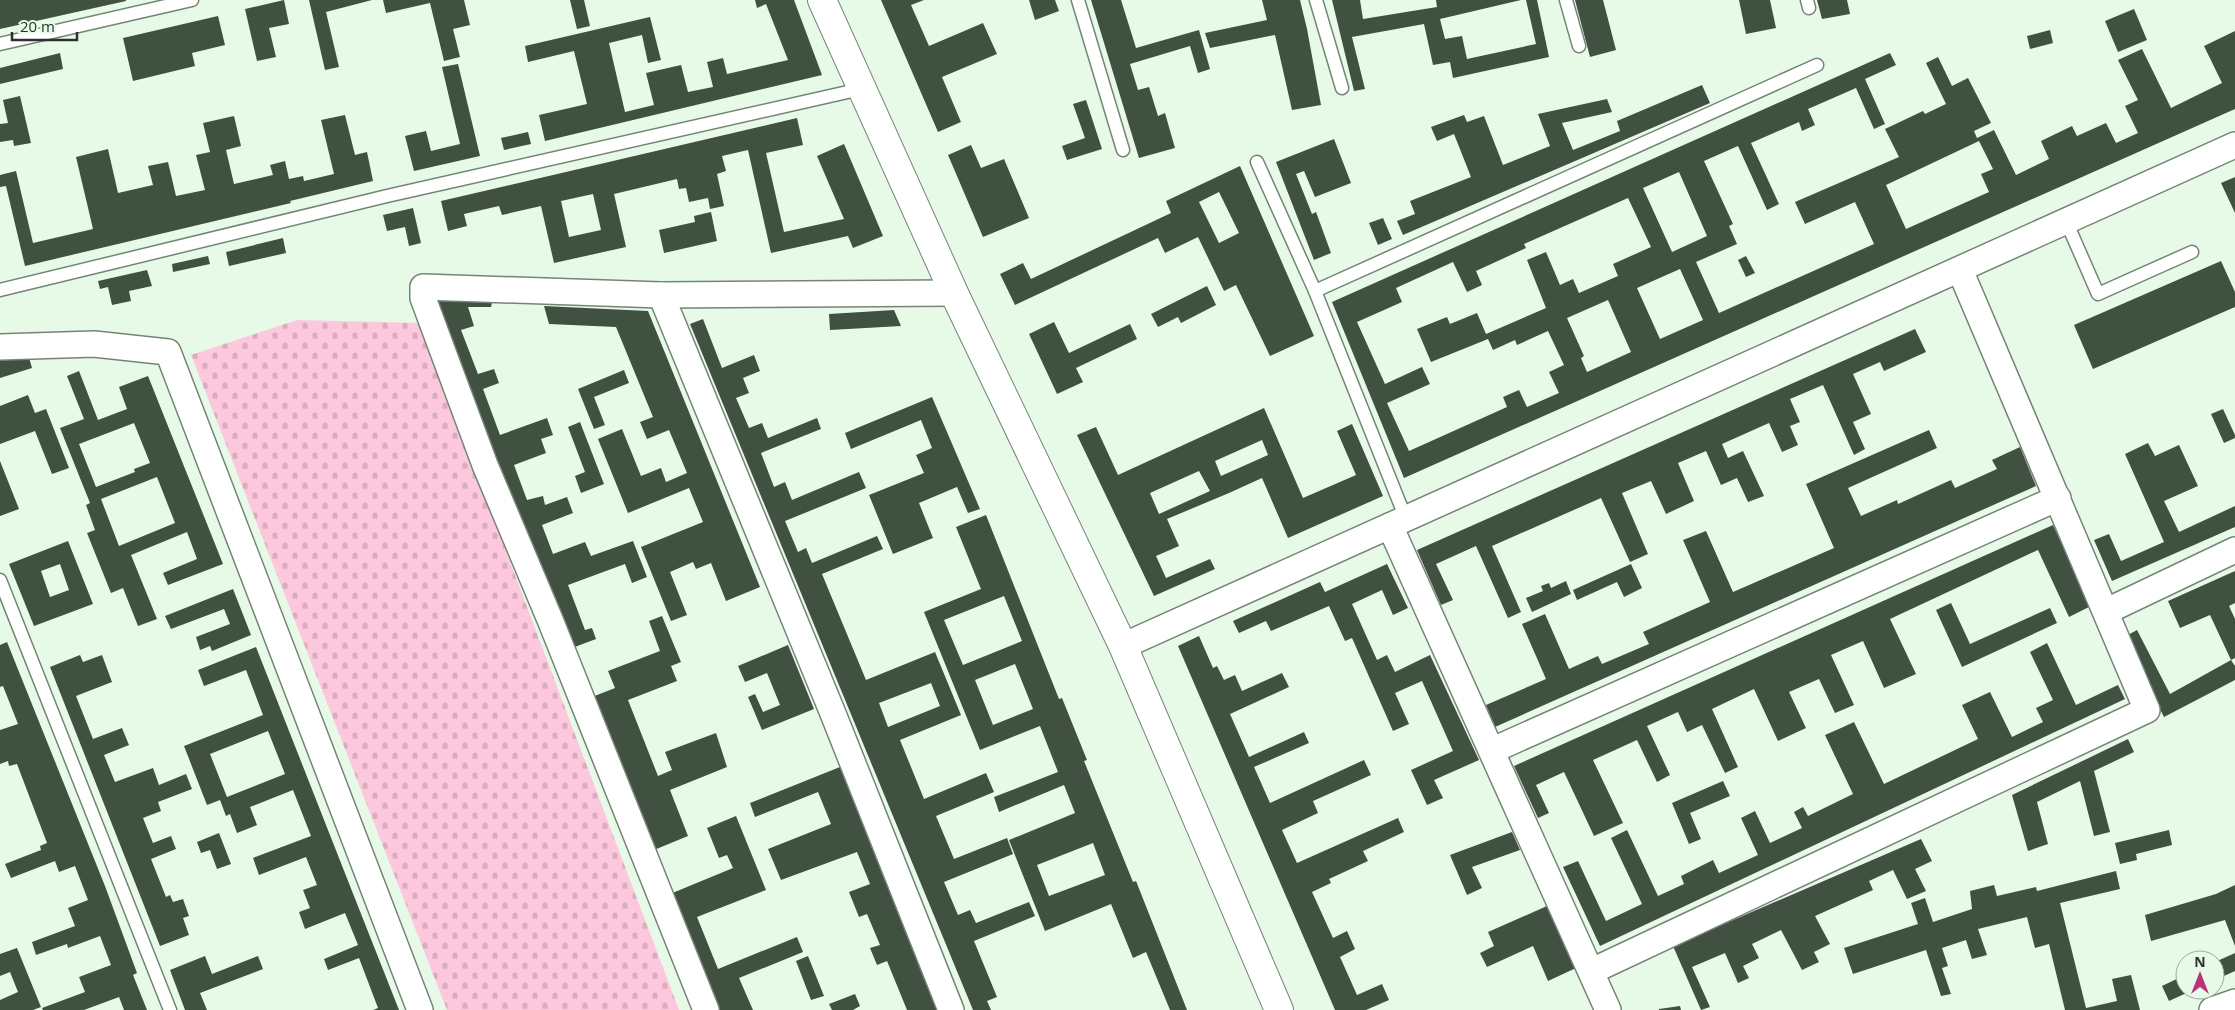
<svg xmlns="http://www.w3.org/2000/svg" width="2235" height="1010" viewBox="0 0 2235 1010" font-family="'Open Sans',sans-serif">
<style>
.cemetery{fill:url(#cemetery-stones)}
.building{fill:#405041;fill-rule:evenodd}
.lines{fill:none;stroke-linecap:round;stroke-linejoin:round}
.lane-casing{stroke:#748575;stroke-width:15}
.street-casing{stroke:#748575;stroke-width:28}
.secondary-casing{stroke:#748575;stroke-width:30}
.lane{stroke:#fff;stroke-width:12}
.street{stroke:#fff;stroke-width:25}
.secondary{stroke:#fff;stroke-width:28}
</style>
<defs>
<pattern id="cemetery-stones" width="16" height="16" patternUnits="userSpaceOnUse" patternTransform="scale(1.25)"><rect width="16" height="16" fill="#fdc8dd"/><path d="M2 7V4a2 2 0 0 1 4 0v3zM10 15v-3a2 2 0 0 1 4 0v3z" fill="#d9acbe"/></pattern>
</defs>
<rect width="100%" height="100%" fill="#e7fae8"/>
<path class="cemetery" d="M297,320L420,323L679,1010H447L191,355Z"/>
<g class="building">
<path d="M0,0H126V1L0,29Z"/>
<path d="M284,0L289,24L269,28L276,57L257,61L245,9Z"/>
<path d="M309,0H372L326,12L339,67L325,70Z"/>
<path d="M383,0H464L470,25L453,29L460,57L444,61L430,3L386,13Z"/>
<path d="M570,0H584L590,26L577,29Z"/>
<path d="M755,0H794L822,75L545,141L539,115L587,104L574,51L528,62L525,46L650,17L661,60L648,63L642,35L609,43L625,112L654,105L646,73L681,65L688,92L713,87L707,62L723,58L727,74L788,60L766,4L757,8Z"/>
<path d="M881,0H924L911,5L929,46L983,23L997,54L942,77L961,122L938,132Z"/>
<path d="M1029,0H1055L1059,11L1035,20Z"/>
<path d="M1091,0H1121L1136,48L1199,30L1210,69L1198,73L1190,46L1130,64L1138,90L1149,87L1158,116L1165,113L1175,148L1139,158Z"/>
<path d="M1262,0H1300L1307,29L1321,105L1292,110L1275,35L1210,48L1205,33L1267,20Z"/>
<path d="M1332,0H1360L1363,19L1437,7L1436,0H1521L1440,19L1445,39L1462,36L1467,59L1536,44L1526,0H1537L1549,57L1453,78L1450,62L1433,65L1424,24L1352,37L1365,89L1354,91Z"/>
<path d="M1575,0H1603L1616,50L1590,57Z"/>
<path d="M1739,0H1770L1776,28L1746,34Z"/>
<path d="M1817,0H1847L1850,14L1822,19Z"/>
<path d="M2134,9L2147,40L2118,52L2105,21Z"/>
<path d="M218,16L225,45L192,53L195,66L133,81L123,38Z"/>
<path d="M2050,30L2053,43L2030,49L2027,36Z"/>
<path d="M2235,31V109L1404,478L1332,302L1890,53L1896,65L1865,79L1885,124L1874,129L1856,88L1808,109L1815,125L1802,131L1799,122L1751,143L1779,204L1767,210L1738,146L1704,161L1733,224L1729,226L1737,244L1696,262L1719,313L1874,244L1855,202L1805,224L1795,202L1899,157L1885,129L1923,111L1925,114L1946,104L1926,63L1938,57L1952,86L1968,78L1991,123L1974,131L1977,138L1994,130L2016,175L2049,159L2041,141L2072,126L2077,136L2106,123L2116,143L2138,133L2125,106L2138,100L2118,60L2142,49L2171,108L2222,83L2204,46ZM1979,141L1993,169L1981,174L1989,192L1906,229L1886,185ZM1679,172L1707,236L1672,252L1643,188ZM1628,198L1651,247L1613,264L1618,276L1579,293L1573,279L1560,285L1546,252L1527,260L1546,308L1486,334L1477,313L1450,324L1447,317L1417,329L1431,362L1488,339L1493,350L1515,340L1517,345L1548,331L1564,365L1549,372L1559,393L1527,407L1519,390L1503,397L1507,407L1409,451L1387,403L1430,384L1422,367L1385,384L1357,322L1402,302L1396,288L1453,262L1467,292L1482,285L1476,271L1526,248L1524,244ZM1680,269L1703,320L1660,339L1637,288ZM1608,300L1631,352L1587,372L1581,358L1584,356L1567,318Z"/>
<path d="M60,53L63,69L0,84V68Z"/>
<path d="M458,64L480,156L414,171L405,136L426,131L431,151L460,144L442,67Z"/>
<path d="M1702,85L1710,103L1403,235L1397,221L1415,214L1410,201L1471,177L1454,134L1437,141L1431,127L1464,115L1467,122L1484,116L1503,165L1550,146L1538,114L1607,99L1612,112L1562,123L1573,150L1620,131L1617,121Z"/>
<path d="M20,96L31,143L14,146L13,140L0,142V124L8,123L3,100Z"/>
<path d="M1086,100L1102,149L1067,160L1062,146L1085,138L1073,104Z"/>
<path d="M345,115L355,155L367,152L373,181L290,201L291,203L25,266L6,186L0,187V175L16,171L33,243L93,229L76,157L108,149L118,193L153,185L148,166L168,162L176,196L205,190L196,155L210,152L203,123L234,116L241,146L226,150L234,184L273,175L270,165L285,161L289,179L303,176L304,181L334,174L321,120Z"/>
<path d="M797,118L803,145L766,153L784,232L844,219L817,156L844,144L883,236L853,248L848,236L771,253L748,150L722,156L726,171L717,174L724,206L710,209L708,198L689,202L686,188L679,189L677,179L614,194L626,247L554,263L541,206L502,215L499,206L464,214L467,226L448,231L441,201ZM593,194L601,230L569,237L561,201Z"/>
<path d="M528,132L531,144L504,150L501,138Z"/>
<path d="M1334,139L1351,183L1315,197L1304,171L1296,174L1312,214L1316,212L1331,253L1314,260L1276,162Z"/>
<path d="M971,145L981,168L1004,159L1029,218L983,237L948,155Z"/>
<path d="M1240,166L1314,336L1270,356L1236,285L1224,291L1198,237L1165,253L1158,238L1015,305L1000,274L1023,263L1031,279L1171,213L1166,201ZM1219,192L1239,233L1219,243L1199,202Z"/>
<path d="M2235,177V213L2221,183Z"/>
<path d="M413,208L421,243L409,246L405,227L387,231L383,215Z"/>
<path d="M711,212L717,241L664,253L659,230L695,222L694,216Z"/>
<path d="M1383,218L1392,239L1378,245L1369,223Z"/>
<path d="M283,238L286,253L229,266L226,252Z"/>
<path d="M208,256L210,264L173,272L172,264Z"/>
<path d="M1746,256L1755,273L1746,277L1738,260Z"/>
<path d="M2221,261L2235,292V307L2093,369L2074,325Z"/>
<path d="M147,270L152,286L129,291L131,301L112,305L108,287L100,289L98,281Z"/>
<path d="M1207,286L1216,305L1181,323L1178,317L1158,327L1151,314Z"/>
<path d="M429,294L493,298L491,307H468L474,326L461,330L478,374L494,369L499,383L483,389L500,435L547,418L553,435L541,439L546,453L514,465L527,500L543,496L545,505L567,497L573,513L542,525L553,554L585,542L591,556L633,541L647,577L632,583L625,564L568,585L585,630L592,628L596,639L572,648Z"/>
<path d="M544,306L648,311L760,587L726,601L711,563L696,569L693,562L670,572L687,615L671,621L641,547L703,522L689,488L628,513L598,439L622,429L641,476L661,468L666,482L687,473L669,430L647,439L640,422L653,417L616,327L549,324Z"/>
<path d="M894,310L901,326L830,330L829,314Z"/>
<path d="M703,319L722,368L754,355L760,371L743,378L749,393L736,398L749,428L762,423L768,438L817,418L821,429L761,453L774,487L785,482L792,500L859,472L866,488L785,521L798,552L806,548L812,563L877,536L883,549L822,574L866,680L935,652L961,715L900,740L924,799L986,773L994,792L936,816L954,859L1007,838L1013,854L944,882L958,915L970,910L976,923L1029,902L1035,916L974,941L997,997L987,1001L991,1010H973L690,324ZM931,683L940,706L888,727L879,703Z"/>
<path d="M1054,322L1069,353L1130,324L1137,339L1076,368L1083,382L1057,394L1029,334Z"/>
<path d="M1915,329L1926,352L1884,371L1880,362L1853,374L1871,414L1853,422L1865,449L1854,455L1823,385L1790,399L1800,422L1790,426L1798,445L1782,452L1769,423L1722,444L1728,458L1743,451L1764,496L1748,502L1737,478L1721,485L1706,451L1678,463L1694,501L1666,514L1651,481L1622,493L1648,554L1630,562L1601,498L1492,546L1521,612L1508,618L1476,546L1436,564L1453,600L1441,605L1417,550Z"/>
<path d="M0,354H28L32,368L0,378Z"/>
<path d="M624,370L629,383L594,397L605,425L594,429L578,389Z"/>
<path d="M79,371L98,420L127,409L119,387L148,376L223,564L168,585L163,573L197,559L187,532L131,555L157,619L138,626L123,588L111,593L87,533L95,530L86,505L90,503L60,428L84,419L67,376ZM134,423L150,463L134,469L135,472L96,487L79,444ZM157,477L175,523L119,546L101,499Z"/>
<path d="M28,395L35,413L46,409L69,468L52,474L35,431L0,444V406Z"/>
<path d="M932,397L980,509L968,513L957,487L919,503L933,538L893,554L869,495L924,473L916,455L932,448L921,420L851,449L845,433Z"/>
<path d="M1264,408L1303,498L1356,475L1337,431L1352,424L1383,496L1288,538L1262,478L1229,493L1167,519L1179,546L1156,556L1166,578L1210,559L1215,569L1154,596L1077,435L1096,427L1118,475ZM1262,440L1268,455L1221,476L1215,461ZM1199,471L1210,491L1159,514L1150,493Z"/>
<path d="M2223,409L2235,435V438L2224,443L2211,414Z"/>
<path d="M580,422L604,484L581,493L575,476L585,472L568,427Z"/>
<path d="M1929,430L1937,448L1848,488L1861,516L1897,500L1898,504L1951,480L1955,488L1997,469L1992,460L2020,447L2036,486L1495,727L1486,705L1546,679L1522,624L1545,614L1569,669L1598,656L1602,664L1649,644L1643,632L1710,602L1683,540L1706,531L1733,592L1834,548L1806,484Z"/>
<path d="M2148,443L2155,456L2179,445L2198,486L2164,501L2179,532L2235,506V527L2112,581L2094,540L2109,534L2121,561L2164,542L2125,454Z"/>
<path d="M0,461L19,509L0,516Z"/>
<path d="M986,515L1059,699L1062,698L1087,760L1084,761L1133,882L1136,881L1187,1010H1170L1146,952L1133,958L1111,904L1045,931L1009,840L1075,813L1064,785L999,812L994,797L1058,772L1040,726L980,750L924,612L981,589L956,527ZM1004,596L1022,641L963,665L944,620ZM1015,664L1033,709L993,725L975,680ZM1093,843L1105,875L1049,896L1037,865Z"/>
<path d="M2053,525L2091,606L2069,617L2038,550L1890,619L1916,674L1884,688L1863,641L1831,655L1854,705L1835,713L1819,679L1789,692L1806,728L1778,741L1754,689L1712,709L1738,767L1725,773L1702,725L1687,732L1678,712L1647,726L1670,775L1657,782L1637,740L1593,760L1623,823L1594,836L1564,772L1536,785L1549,813L1538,818L1514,766Z"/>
<path d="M68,541L93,604L34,626L9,564ZM60,564L69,590L50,597L41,571Z"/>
<path d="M1387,564L1408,608L1393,615L1382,590L1352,604L1377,660L1387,655L1395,672L1430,655L1479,760L1434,780L1443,798L1427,805L1411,770L1453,751L1422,681L1395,693L1409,724L1393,731L1352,638L1345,641L1329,606L1271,631L1266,621L1239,633L1233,621L1320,582L1325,592Z"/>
<path d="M1631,564L1642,588L1624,597L1617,582L1577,600L1573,590Z"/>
<path d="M2235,571V603L2229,606L2235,619V658L2231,660L2210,615L2180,628L2168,601Z"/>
<path d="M1566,581L1571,594L1532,612L1526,598L1543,591L1541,586L1549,583L1551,588Z"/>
<path d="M233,589L251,635L212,651L210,646L200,650L196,637L230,624L224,609L171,629L165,616Z"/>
<path d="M1951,603L1970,644L2050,608L2057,623L1962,667L1936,610Z"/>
<path d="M662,616L681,662L671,666L677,681L628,700L658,776L672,770L665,752L716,733L727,767L670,790L688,836L654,850L592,697L615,688L608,671L660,651L649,621Z"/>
<path d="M2137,630L2170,694L2231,660L2235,666V680L2164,717L2124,637Z"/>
<path d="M1199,636L1213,668L1217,666L1224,680L1235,675L1242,691L1282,673L1289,687L1230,714L1249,757L1304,732L1309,743L1254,767L1270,803L1364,760L1371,775L1313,801L1318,813L1282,830L1297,863L1398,818L1404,832L1363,851L1368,861L1329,879L1331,883L1312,892L1333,938L1347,931L1355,949L1340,957L1357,995L1382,984L1389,1000L1366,1010H1335L1178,646Z"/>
<path d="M7,642L105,886L137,973L133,975L147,1010H124L119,997L84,1010H43L42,1008L85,992L79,977L111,965L100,936L68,948L67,944L36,955L32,942L75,926L68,908L88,900L75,866L59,872L55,861L11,878L5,864L41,850L40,846L47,843L17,764L9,766L8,761L0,764V730L18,724L3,686L0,687V645Z"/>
<path d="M2047,643L2076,705L2118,685L2125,699L1600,946L1563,867L1578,861L1606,921L1642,904L1611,838L1627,830L1658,896L1684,884L1681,876L1713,860L1719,873L1758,855L1741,818L1755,811L1770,843L1802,828L1794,812L1803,807L1808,816L1853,794L1825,735L1841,728L1854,722L1884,784L1978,739L1962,705L1990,692L2012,737L2043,722L2036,708L2053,700L2030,652Z"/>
<path d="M788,645L814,709L762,730L748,697L755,694L763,712L780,705L767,673L745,682L738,666Z"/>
<path d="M256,647L352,891L399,1010H373L378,1008L359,958L328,970L324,959L358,945L345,913L305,929L299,912L310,908L303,890L317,885L306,857L259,875L253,858L311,836L293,790L250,807L257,825L237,833L230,814L226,816L220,800L207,805L184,746L263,715L246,670L204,686L198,670ZM268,731L285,774L227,797L210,754Z"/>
<path d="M80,655L83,662L102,655L112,682L76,696L93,739L122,728L129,745L104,755L115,782L153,768L159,785L186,774L192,789L158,802L161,811L143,818L153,843L171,836L176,849L151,859L166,897L170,895L173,902L183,899L189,916L183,918L189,935L160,946L50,667Z"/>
<path d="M2128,739L2134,752L2094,771L2110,832L2094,836L2080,781L2037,802L2048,844L2028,851L2012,795Z"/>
<path d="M840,767L913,951L917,950L941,1010H907L887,961L877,965L870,948L880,945L867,914L859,917L849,892L870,884L857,852L781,880L768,849L831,824L818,792L755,817L750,803Z"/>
<path d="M1723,781L1730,796L1690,813L1701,839L1689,844L1672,803Z"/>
<path d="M736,816L766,890L697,917L718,969L797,937L803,952L739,978L753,1010H716L670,894L733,868L727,855L719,858L707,828Z"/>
<path d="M2169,830L2172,845L2136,854L2137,860L2120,864L2115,843Z"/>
<path d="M1512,832L1520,850L1472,867L1482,888L1467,895L1450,855Z"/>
<path d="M219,833L231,864L217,869L210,850L201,853L197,842Z"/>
<path d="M1921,839L1932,861L1915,869L1926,891L1907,899L1893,870L1869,881L1873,890L1815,916L1830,944L1814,952L1819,962L1802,970L1781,930L1752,944L1759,958L1743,966L1749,978L1738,983L1725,953L1692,967L1710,1007L1701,1010L1673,946Z"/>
<path d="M2116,871L2120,889L2060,903L2086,1008L2117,1001L2112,979L2131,975L2140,1010H2065L2049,944L2035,948L2027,917L1978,929L1987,955L1972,959L1966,940L1942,948L1948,966L1942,968L1951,994L1941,996L1926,950L1853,974L1844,948L1918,924L1911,903L1925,898L1933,922L1972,909L1970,891L1994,885L1997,896L2036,887L2037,891Z"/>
<path d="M2235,885V946L2225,920L2151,941L2145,915L2216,894Z"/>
<path d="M1547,906L1576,968L1548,981L1533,946L1487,967L1480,953L1494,946L1488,932Z"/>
<path d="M17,948L41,1007L33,1010H0V1000L18,992L10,972L0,976V954Z"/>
<path d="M2235,953V971L2215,980V962Z"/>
<path d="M205,956L212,974L258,956L263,969L200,993L207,1010H185L170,970Z"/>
<path d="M808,956L824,996L811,1000L796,961Z"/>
<path d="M2185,975V990H2193L2169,1001L2162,986Z"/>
<path d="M855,994L860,1006L853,1010H832L829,1004Z"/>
<path d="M1680,1006L1681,1010H1659V1009Z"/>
</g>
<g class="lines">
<defs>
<g id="lane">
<path d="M1078,0L1123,150"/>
<path d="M1316,0L1342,88"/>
<path d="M1566,0L1579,46"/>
<path d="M1807,0L1809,8"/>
<path d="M0,44L192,0"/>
<path d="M1257,162L1315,291L1406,519"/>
<path d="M2066,221L2098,294L2192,252"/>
<path d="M0,290L387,196L861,89"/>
<path d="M1315,291L1817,65"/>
<path d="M0,580L170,1010"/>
</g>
<g id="street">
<path d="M661,295L834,716L951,1010"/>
<path d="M0,347L94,344L168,352L420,1010"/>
<path d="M1390,526L1608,1010"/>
<path d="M2107,611L2235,550"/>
<path d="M1123,646L2235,145"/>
<path d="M1493,750L2058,498"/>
<path d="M1592,971L2147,710L1960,270"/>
<path d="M706,1010L551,622L485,465L423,298V287L661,295L954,293"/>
<path d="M2212,1010L2235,1002"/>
</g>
<path id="secondary" d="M822,0L954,293L1123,646L1279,1010"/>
</defs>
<use href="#lane" class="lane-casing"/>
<use href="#street" class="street-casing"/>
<use href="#secondary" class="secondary-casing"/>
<use href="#lane" class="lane"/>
<use href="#street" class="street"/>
<use href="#secondary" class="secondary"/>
</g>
<g transform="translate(2200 975)"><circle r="24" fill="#e7fae8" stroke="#9caa9d"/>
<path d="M0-4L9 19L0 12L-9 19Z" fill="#b83378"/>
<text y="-8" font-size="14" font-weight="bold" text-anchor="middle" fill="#2c332c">N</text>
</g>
<path d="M12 32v8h65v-8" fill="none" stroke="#2c332c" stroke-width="2.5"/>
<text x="20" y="32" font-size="15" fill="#2c332c" stroke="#e7fae8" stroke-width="4" paint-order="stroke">20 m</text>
</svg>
